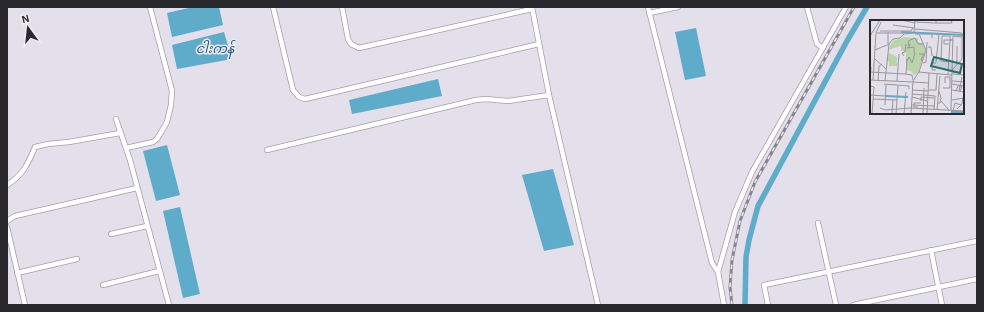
<svg xmlns="http://www.w3.org/2000/svg" width="984" height="312" viewBox="0 0 984 312" font-family="'Alegreya Sans','Noto Sans Myanmar',sans-serif">
<style>
.water{fill:#5fabca}
.lines{fill:none;stroke-linecap:round;stroke-linejoin:round}
.canal{stroke:#5fabca;stroke-width:5.5}
.minor-casing{stroke:#a39fab;stroke-width:6}
.minor{stroke:#fff;stroke-width:4.5}
.rail-casing{stroke:#87848c;stroke-width:3}
.rail{stroke:#f0ecf8;stroke-width:1.5;stroke-dasharray:4.5;stroke-linecap:butt}
.labels{text-anchor:middle;dominant-baseline:central;stroke-width:3;stroke-linejoin:round;paint-order:stroke}
.water-label{font-size:13px;font-style:italic;fill:#205c73;stroke:#f0ecf8}
.inset-river{fill:none;stroke:#5fabca;stroke-width:2}
.inset-road{fill:none;stroke:#99969f;stroke-width:1}
.view{fill:#27716f;fill-opacity:0.15;stroke:#27716f;stroke-width:2}
.inset-edge{fill:none;stroke:#29282c;stroke-width:2}
</style>
<rect width="100%" height="100%" fill="#e3dfeb"/>
<g class="water">
<path d="M193,7H219L223,25L172,37L167,13Z"/>
<path d="M696,28L706,76L685,80L675,32Z"/>
<path d="M224,32L232,59L177,69L172,45Z"/>
<path d="M438,79L442,96L352,114L349,100Z"/>
<path d="M167,145L180,195L156,201L143,151Z"/>
<path d="M553,169L574,245L544,251L522,175Z"/>
<path d="M180,207L200,294L183,298L163,211Z"/>
</g>
<g class="lines">
<path class="canal" d="M745,305L746,257L749,240L758,206L847,41L867,7"/>
<defs>
<g id="minor">
<path d="M273,7L293,90L299,97L305,99L539,44"/>
<path d="M342,7L348,39L351,44L359,48L532,9"/>
<path d="M532,7L549,95L598,305"/>
<path d="M648,7L712,263L718,272"/>
<path d="M807,7L817,44L823,48"/>
<path d="M649,13L678,7"/>
<path d="M116,119L130,160L169,305"/>
<path d="M126,148L153,142L157,139L167,122L171,105L172,91L150,7"/>
<path d="M267,150L476,100L486,99L508,101L549,95"/>
<path d="M7,185C23,175 28,164 35,147L48,144L69,142L120,133"/>
<path d="M7,221L15,216L137,188"/>
<path d="M818,223L836,305"/>
<path d="M7,227L25,305"/>
<path d="M111,234L147,226"/>
<path d="M931,250L942,305"/>
<path d="M17,273L77,259"/>
<path d="M103,285L159,271"/>
<path d="M724,305L718,272L735,212L752,172L846,7"/>
<path d="M768,305L764,285L977,241"/>
<path d="M853,305L977,279"/>
</g>
</defs>
<use href="#minor" class="minor-casing"/>
<use href="#minor" class="minor"/>
<defs>
<path id="rail" d="M732,305L730,287L732,260L740,221L755,182L854,7"/>
</defs>
<use href="#rail" class="rail-casing"/>
<use href="#rail" class="rail"/>
</g>
<g class="labels">
<g class="water-label">
<text x="215" y="49">ငါးကန်</text>
</g>
</g>
<g transform="translate(870 20)">
<rect width="94" height="94" fill="#e3dfeb"/>
<path d="M34,17L48,18V22L53,24L56,30L48,53L44,55L41,51L36,50V32L31,31V26L18,30L23,21ZM19,33L27,37V46H19V41H16Z" fill="#bad3aa"/>
<path class="inset-river" d="M31,12L94,15M16,76L38,77M81,92H94"/>
<path class="inset-road" d="M31,0L45,3M66,0V3H82L81,0M45,2L66,3M23,5L44,8M45,9L92,13V39L82,50L81,90M10,11H41L43,8M18,12V26M7,13H34M44,13L45,0M45,14H49L56,30L49,52M49,14H62V18M66,14H69L66,42M0,16L10,0M30,18L34,14L44,13M79,24H74V20H80M58,27H61L62,36M5,30L17,25M44,33V27L37,28L39,27L40,24L39,26L38,21L45,18L48,24H54M49,34H54L51,40L53,41M34,36L32,33L35,32L36,24M5,39L16,49M79,42L71,41L72,16H81M53,43L56,42L57,22M66,43H62V50H66M87,44V26M82,50L83,16L92,17M0,52L35,54L42,55L43,60M83,52V54L94,55M59,53L82,55M36,54L37,39V41L39,37L42,43L45,33M78,55L80,20H83H80V17M0,60L1,47M0,60L43,62M3,60L6,13L11,2M8,61L9,46L12,44M15,61L19,24L23,19L30,18M27,61L29,34M82,61L94,62M43,62L59,63M14,64L39,66V69M82,64L94,66M1,66L4,67L2,94M73,68H80V57H75V63M42,70L58,71M58,70H66L67,54M82,70L94,72M86,71L88,66L92,67L90,71M89,71L92,57M42,74L65,76M0,75L15,76M42,77L57,81M3,79L27,80M82,80L94,78M51,81V77L64,78M71,81L79,90M68,83H70L71,78L69,71M15,85L16,65M42,85L65,86M48,87H44V83H51M10,88L15,90L40,88L94,91M87,89L92,84L93,77M64,90L65,76M67,90L70,56M83,91L85,83L91,85M22,94L23,80M26,94L28,66M34,94L36,72M41,94L43,61L49,52L59,53L57,94M53,94L54,68"/>
<path class="view" d="M64,37L92,44L90,53L61,46Z"/>
<rect width="94" height="94" class="inset-edge"/>
</g>
<rect width="984" height="312" fill="none" stroke="#29282c" stroke-width="16"/>
<g transform="translate(28 28) rotate(345)" stroke="#f0ecf8" stroke-width="3" paint-order="stroke">
<path d="M0-3L7 15L0 10L-7 15Z" fill="#29282c"/>
<text y="-6" font-size="11" font-weight="bold" text-anchor="middle" fill="#29282c">N</text>
</g>
</svg>
